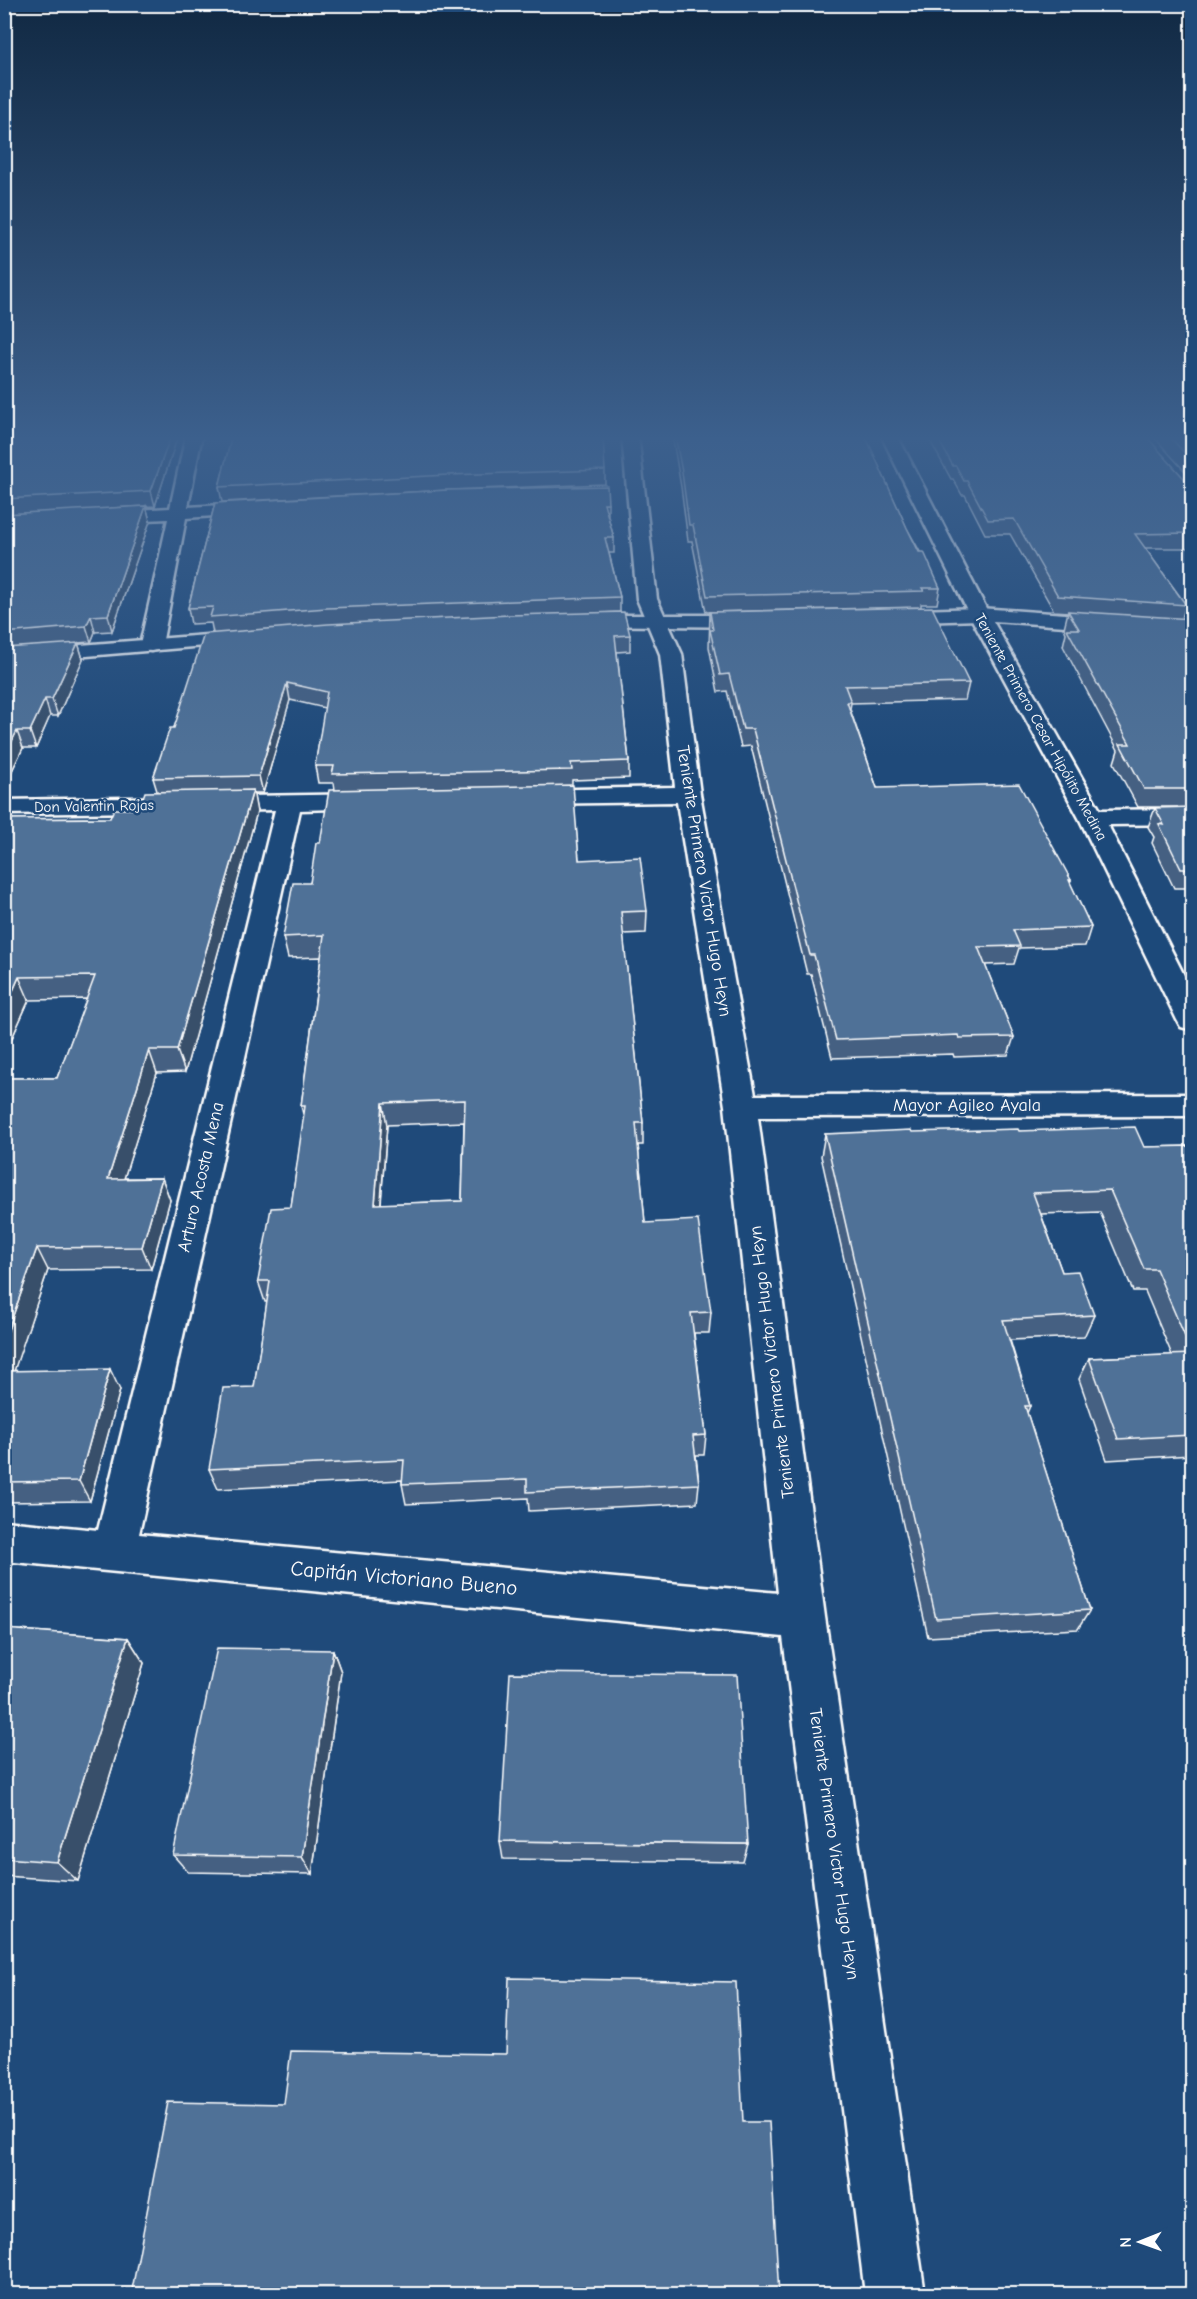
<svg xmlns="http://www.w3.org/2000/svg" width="1197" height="2299" viewBox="0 0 1197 2299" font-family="'Comic Neue',sans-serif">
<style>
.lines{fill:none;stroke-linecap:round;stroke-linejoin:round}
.minor-casing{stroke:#fff;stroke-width:5}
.tertiary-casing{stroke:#fff;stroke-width:5}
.minor{fill:#1f4a7a;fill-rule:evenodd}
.tertiary{fill:#1f4a7a;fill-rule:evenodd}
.wall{fill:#456182;stroke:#fff;stroke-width:1.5;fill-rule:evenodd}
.shaded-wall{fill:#384f6a;stroke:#fff;stroke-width:1.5}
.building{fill:#507197;stroke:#fff;stroke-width:1.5;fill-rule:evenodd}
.labels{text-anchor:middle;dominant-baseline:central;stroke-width:5;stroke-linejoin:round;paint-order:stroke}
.far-street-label{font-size:15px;fill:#fff;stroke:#1f4a7a}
.street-label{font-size:18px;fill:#fff;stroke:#1f4a7a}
.near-street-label{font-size:21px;fill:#fff;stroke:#1f4a7a}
</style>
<rect width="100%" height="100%" fill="#1f4a7a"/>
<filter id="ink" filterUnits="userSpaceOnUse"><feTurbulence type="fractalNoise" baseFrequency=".0167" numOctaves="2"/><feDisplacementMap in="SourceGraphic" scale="12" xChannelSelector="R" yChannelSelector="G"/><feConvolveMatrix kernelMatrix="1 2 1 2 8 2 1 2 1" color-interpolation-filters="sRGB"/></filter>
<g filter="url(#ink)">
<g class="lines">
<defs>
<g id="minor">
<path d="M186,435H202L188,507L257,503L263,504L266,508L263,512L257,513L186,518L162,645L158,649L151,651L144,649L140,645L168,519L102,522L96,521L93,517L96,513L102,512L170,508Z"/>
<path d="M622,435H638L657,599L682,654L700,794L755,1095L1192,1094V1116L758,1117L825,1617L925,2294H865L783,1637L4,1561V1521L98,1530L275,810L4,814V800L372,794L381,796L384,801L381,806L372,808L300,810L139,1534L778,1593L725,1106L677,802L528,804L519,802L516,797L519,792L528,790L675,787L660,654L637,599Z"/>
<path d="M881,435H897L989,614L1100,810L1192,809V824L1108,825L1192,991V1030L1181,1027L1177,1020L1079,818L969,614Z"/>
</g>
<g id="tertiary">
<path d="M979,608L1192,623V635L979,620L890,623L883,621L880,617L883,613L890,611Z"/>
<path d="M581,615H754L761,617L764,621L761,625L754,627L574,625L571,621L574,617Z"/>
<path d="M245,632L252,634L256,638L252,642L4,663V651Z"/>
</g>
</defs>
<use href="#minor" class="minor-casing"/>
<use href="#tertiary" class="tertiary-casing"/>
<use href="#minor" class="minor"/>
<use href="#tertiary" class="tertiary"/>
</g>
<g class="wall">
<path d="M4,435H178L155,506L110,508L146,506L150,521L112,631L95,632L91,642L78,643L83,659L58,716H50L36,748H23L4,787Z"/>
<path d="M232,435L605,470V484L449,490L222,502L219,487Z"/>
<path d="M672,435H865L907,528L940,588L937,604H921V607L706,612L692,541H688L681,487Z"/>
<path d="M927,435H1145L1189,484H1192V548H1145L1186,605L1182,618L1192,619V891L1191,888H1174L1152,843L1154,837L1148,827L1155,808L1178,807H1138L1114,763L1118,750L1063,646L1066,633L1064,628L1068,612L1054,611L1010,534H985L965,495H962L953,479H951Z"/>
<path d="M1152,435H1192V479Z"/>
<path d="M215,503H608V516L614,538V553H609L620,597V612L577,614L630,635V651L617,652L629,761V778L572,780V785L579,860L647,911L646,933L623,934L643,1123V1145H638L645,1223L711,1312L709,1333H694L706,1435L704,1455H696L699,1484L697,1503L529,1511L528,1498L406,1504L402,1484V1480L218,1489L209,1469L254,1387L267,1302H265L258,1281L291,1207L304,1118L301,1106L321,957L288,958L283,937L310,883L335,790L334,783H318L315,766L325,708L290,700L263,793H253L257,812L185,1072L157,1073L124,1178H162L170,1200L151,1269L48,1270L14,1370L120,1390L90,1501L4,1502V1078H57L87,999L29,1000L4,1056V819L110,818L139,809L157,791L153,778L213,633L211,623L191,624L188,608ZM464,1122L462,1201L381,1204L387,1125Z"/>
<path d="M710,612L969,683L965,700L851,703L850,709L877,788L1071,880L1070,883L1091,927L1085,946L1019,948L1014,964L985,965L1014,1037L1008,1055L954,1057L953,1054L832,1058L811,974H807L751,746L741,747L727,691L718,692L709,647Z"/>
<path d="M1019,1131L1144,1147L1192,1146V1455L1107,1460L1079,1379L1089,1358L1172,1355L1145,1291H1133L1100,1212L1041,1214L1062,1272L1094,1315L1084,1337L1010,1340L1030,1406L1027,1413L1090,1610L1078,1629L928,1637L821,1156L825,1134Z"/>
<path d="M4,1629L128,1638L144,1663L78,1881L4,1876Z"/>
<path d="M333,1650L341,1672L312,1874L188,1872L173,1855Z"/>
<path d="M500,1841L748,1844L743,1862L503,1859Z"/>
</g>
<g class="shaded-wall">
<path d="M171,435H178L155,506L151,491Z"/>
<path d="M146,506L150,521L112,631L108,615Z"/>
<path d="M91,616L95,632L91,642L86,626Z"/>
<path d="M78,643L83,659L58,716L52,699Z"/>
<path d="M287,683L290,700L263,793L259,776Z"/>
<path d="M45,699L50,716L36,748L30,731Z"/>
<path d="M17,731L23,748L4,787V757Z"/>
<path d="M253,790L257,812L185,1072L177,1050Z"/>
<path d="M19,977L29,1000L4,1056V1011Z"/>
<path d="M149,1050L157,1073L117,1201L108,1179Z"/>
<path d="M383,1103L387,1125L379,1225L375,1204Z"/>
<path d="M162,1178L170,1200L151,1269L142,1247Z"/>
<path d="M37,1248L48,1270L7,1392L4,1388V1341Z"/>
<path d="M110,1369L120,1390L90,1501L79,1481Z"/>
<path d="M128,1638L144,1663L78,1881L57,1862Z"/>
<path d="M333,1650L341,1672L312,1874L302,1857Z"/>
</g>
<g class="building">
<path d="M4,435H171L151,491L4,499Z"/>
<path d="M232,435H603L605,470L448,475L219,487Z"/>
<path d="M675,435H865L907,528L919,552H924L940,588H922L924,591L707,596L693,525H689L682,472Z"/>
<path d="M936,435H1145L1189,484H1192V533L1135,534L1186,605L1058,596L1014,519L988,520L967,481H964L956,466H953Z"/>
<path d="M1168,435H1192V461Z"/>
<path d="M607,486L608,503H604L614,538H605L620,597L327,608L210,617L213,607L188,608L215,503L448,490Z"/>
<path d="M146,506L108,615L91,616L86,626L4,633V514Z"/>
<path d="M932,607L969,683L845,686L851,702H847L877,788L1019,784L1071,880H1069L1091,927L1013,930L1020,946L978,947L1014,1037L959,1038L958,1035L836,1040L814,955H810L753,729H743L729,674L720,675L710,630H713L710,612Z"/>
<path d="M1068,611L1192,619V789H1144L1120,744H1130L1067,629H1079Z"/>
<path d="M624,612L630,635L615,636L629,761L571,763L572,770L332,774L334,766H315L327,692L287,683L259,776L153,778L170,728H174L204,634L328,624L509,615Z"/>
<path d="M78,643L52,699H45L30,731H17L4,757V648Z"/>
<path d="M573,785L579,860L640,857L647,911L621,912L643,1123H636L645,1223L698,1220L711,1312L691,1313L706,1435L693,1436L699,1484L527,1492V1479L402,1484L404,1460L209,1469L223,1388L254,1387L270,1281H258L271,1208L291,1207L305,1106H301L324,935L283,937L293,883H310L316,843H320L329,790ZM465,1100L462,1201L375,1204L383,1103Z"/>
<path d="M253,790L177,1050H149L108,1179L162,1178L142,1247L37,1248L4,1341V1078H57L95,976L19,977L4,1011V819L110,818L114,809H139L145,792Z"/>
<path d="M1192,807V869H1181L1159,824L1164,825L1155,808Z"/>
<path d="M1135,1127L1144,1147L1192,1146V1353L1156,1269H1144L1110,1190L1033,1193L1062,1272L1078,1271L1094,1315L1003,1320L1030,1406H1025L1090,1610L936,1619L825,1134L911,1130L912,1132L1018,1129L1019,1131Z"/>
<path d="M1192,1354V1435L1118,1439L1089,1358Z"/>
<path d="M110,1369L79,1481L4,1482V1371Z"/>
<path d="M4,1629L128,1638L57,1862L4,1858Z"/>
<path d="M217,1648L333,1650L302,1857L173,1855Z"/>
<path d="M510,1673L737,1675L748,1844L500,1841Z"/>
<path d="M509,1978L736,1982L743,2122H769L779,2295H131L168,2102L284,2104L291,2051L506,2054Z"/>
</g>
</g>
<linearGradient id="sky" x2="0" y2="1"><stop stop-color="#112943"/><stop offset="0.58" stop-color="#3c608d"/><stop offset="1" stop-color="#3c608d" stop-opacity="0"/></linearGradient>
<rect width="1197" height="756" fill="url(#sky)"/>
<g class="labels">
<g class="far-street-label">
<text transform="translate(1041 727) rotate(61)">Teniente Primero Cesar Hipólito Medina</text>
<text transform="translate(94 806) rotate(-1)">Don Valentin Rojas</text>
</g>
<g class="street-label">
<text transform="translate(704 881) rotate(81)">Teniente Primero Victor Hugo Heyn</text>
<text x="967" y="1105">Mayor Agileo Ayala</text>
<text transform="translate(201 1177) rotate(-77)">Arturo Acosta Mena</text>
<text transform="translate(772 1362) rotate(-97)">Teniente Primero Victor Hugo Heyn</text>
<text transform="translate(834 1844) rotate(82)">Teniente Primero Victor Hugo Heyn</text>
</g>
<g class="near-street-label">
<text transform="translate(404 1578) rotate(5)">Capitán Victoriano Bueno</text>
</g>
</g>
<rect width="1197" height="2299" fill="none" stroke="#1f4a7a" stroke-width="24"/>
<rect x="12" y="12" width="1173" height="2275" fill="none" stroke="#fff" stroke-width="2" filter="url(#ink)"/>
<g transform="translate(1140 2242) rotate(269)" stroke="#1f4a7a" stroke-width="4.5" paint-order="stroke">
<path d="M0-4.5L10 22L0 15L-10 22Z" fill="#ffffff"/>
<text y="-9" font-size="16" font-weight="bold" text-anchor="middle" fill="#ffffff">N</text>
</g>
</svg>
